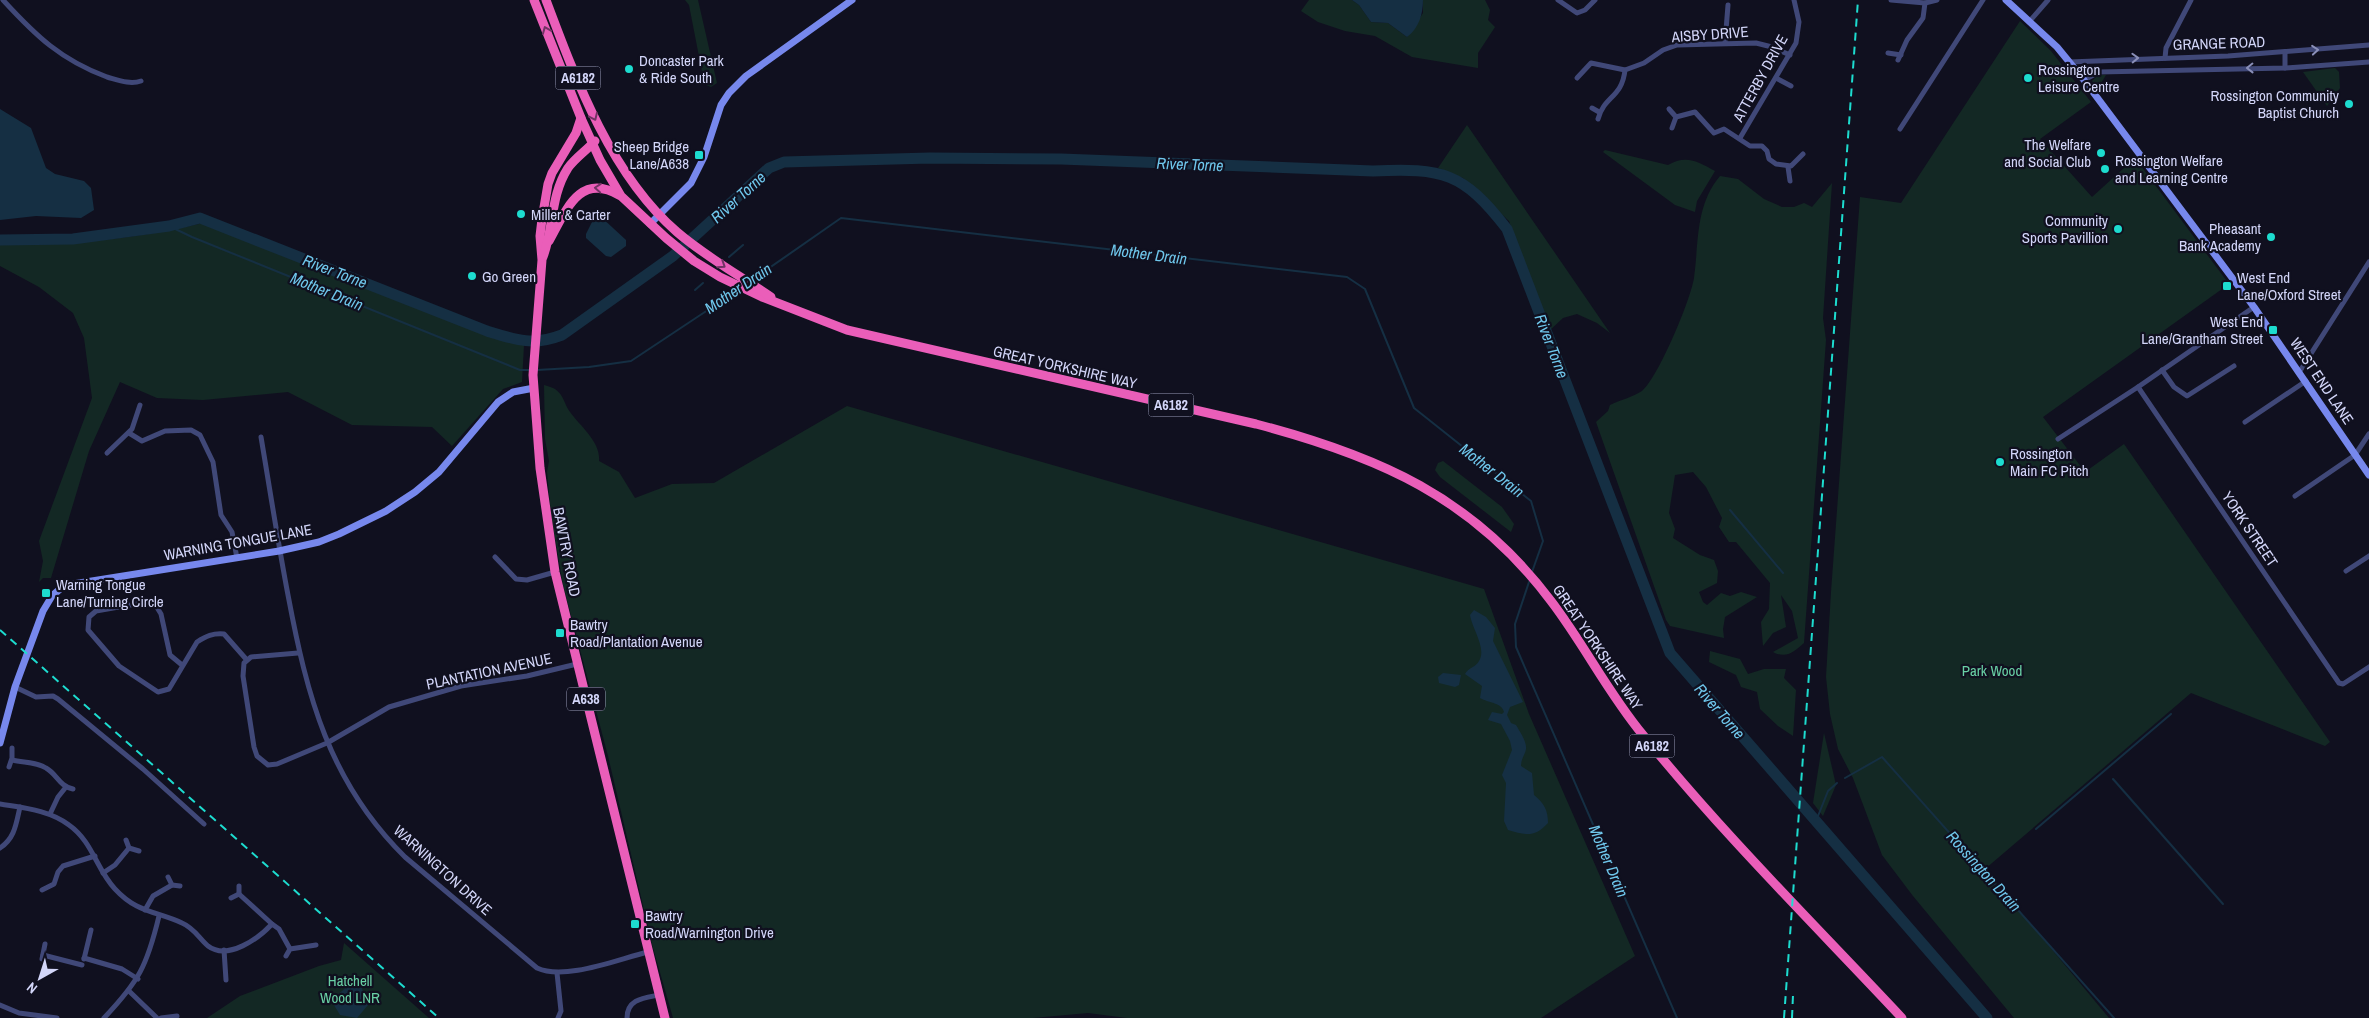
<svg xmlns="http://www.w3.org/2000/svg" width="2369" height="1018" viewBox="0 0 2369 1018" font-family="'Archivo Narrow',sans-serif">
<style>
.green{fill:#132824}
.water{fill:#152f43}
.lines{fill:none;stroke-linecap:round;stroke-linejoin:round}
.stream{stroke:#152f43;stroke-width:2}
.river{stroke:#152f43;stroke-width:11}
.street{stroke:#404878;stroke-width:5}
.secondary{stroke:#7788ed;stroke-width:7}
.highway{stroke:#ea5eb9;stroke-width:9}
.rail{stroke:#1ddccf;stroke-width:2;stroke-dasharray:8 6;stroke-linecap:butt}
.oneway{stroke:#723364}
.oneway2{stroke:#8a8fb8}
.poi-dot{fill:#1ddccf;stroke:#10101f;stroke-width:2}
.labels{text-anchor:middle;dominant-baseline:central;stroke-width:4.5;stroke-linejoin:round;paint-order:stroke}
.shield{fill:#10101f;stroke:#989bb8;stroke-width:1}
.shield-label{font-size:14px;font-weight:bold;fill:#d3d6f9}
.street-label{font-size:15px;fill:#d3d6f9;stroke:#10101f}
.poi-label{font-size:15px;fill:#d3d6f9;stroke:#10101f;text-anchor:start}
.park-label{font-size:15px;fill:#69d0a5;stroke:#10101f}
.water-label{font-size:16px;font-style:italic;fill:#6fc7ec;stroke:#10101f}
</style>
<rect width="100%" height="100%" fill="#10101f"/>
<g class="green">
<path d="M685,0H698L717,83L711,87L706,85L703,77L689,5Z"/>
<path d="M1309,0H1352L1359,5L1371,22L1388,23L1407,37L1423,13V0H1485L1490,10L1488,20L1495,27L1478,53V68L1412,57L1375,36L1345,31L1318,22L1301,11Z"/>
<path d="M2020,21L2051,51L2091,102L2040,139L2092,197L2135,158L2229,284L2043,417L2085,472L2124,444L2330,742L2325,746L2191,693L1985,869L2109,1018H2014L1913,896L1882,855L1853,778L1838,749L1830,714L1826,677L1831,592L1860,197L1901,203Z"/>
<path d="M2335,68L2339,72L2340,88L2327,106L2303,72Z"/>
<path d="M2098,75H2106L2097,90L2092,81Z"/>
<path d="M1467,125L1610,333L1597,323L1577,314L1563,318L1548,332L1509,221L1463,178L1438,168Z"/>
<path d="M1605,150L1668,165C1686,154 1699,162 1715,171L1697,201L1695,212L1675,205L1603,152Z"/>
<path d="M1720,176L1738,179L1764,199L1782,207H1794L1804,203L1812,207L1832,183L1823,318L1826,340L1804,643C1794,652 1786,659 1773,652L1798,638L1792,611L1781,595L1786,627L1773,633L1763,646L1761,622L1769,609L1770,583L1736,542H1729L1719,527L1722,518L1706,487L1693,472L1675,475L1669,513L1675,529L1673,538L1700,555L1714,560L1718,571L1717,583L1699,592L1703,602L1707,605L1721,593L1730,596L1741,592L1757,597L1725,617L1723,629L1724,638L1670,626L1666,620L1596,422L1608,411L1610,405C1620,400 1633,397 1642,391C1658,378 1691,299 1694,278C1699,242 1695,206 1720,176Z"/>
<path d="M203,223L497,339L524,345L522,382L503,389L452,446L432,427L352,425L288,392L203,400L157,398L120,382L89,451L51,578H43L39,582L43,561L39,541L92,398L84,338L73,313L39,287L0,266V245C68,245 137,239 203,223Z"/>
<path d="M544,385C547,386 552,387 555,389C564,395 564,404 570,412C580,426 601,442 599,461L619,472L635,498L672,484L714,483L847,406L1484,589L1529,714L1635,956L1541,1018H1127L1088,1013L1033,1018H673L653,948L608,756L563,585L551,514L547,472L549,461L545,439Z"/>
<path d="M1443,461L1502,507L1514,524L1511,532L1440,477L1435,470L1438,463Z"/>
<path d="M1710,651L1740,659L1748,674L1764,669H1786L1784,678L1796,690L1793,736L1778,726L1760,709L1757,692L1741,687L1736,675L1709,662Z"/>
<path d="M1824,733L1836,785L1823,816L1813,803Z"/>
<path d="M344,943L429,1018H207L240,996L319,966L341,960Z"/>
</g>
<g class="water">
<path d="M1352,0H1423C1423,14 1419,28 1407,37L1388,23L1371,22L1359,5Z"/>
<path d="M0,109L31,128L46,168L55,174L84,181L91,188L94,210L81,218L36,216L0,220Z"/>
<path d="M595,216H600L626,240V246L611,257L606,256L586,238V234Z"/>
<path d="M1474,610L1486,617L1495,628L1493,641L1523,702L1510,707L1507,715L1511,723L1516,725C1520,732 1527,742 1526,749C1525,755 1521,759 1521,766L1532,773L1534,795C1544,803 1548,810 1548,823C1534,838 1526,835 1508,830L1504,821L1506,783L1502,775L1512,750L1510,741L1501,724L1488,720L1492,712L1502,714L1504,712C1502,703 1490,703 1482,699L1480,698L1482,686L1465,674C1468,668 1476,667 1479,661C1487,648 1472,629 1470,615Z"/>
<path d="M1443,673L1461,675L1459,685L1455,687L1439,683L1438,677Z"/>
<path d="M358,978L368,1005L357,1018L340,1015L331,1000Z"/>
</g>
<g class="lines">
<g class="stream">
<path d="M169,226L192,237L520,370H530"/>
<path d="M729,257L743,245"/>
<path d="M752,280L841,218L1347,277L1365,289L1414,408L1531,501L1543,541L1532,572"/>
<path d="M695,290L703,283"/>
<path d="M537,370L589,367L631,361L738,290"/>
<path d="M1730,510L1783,573"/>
<path d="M1529,582L1515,624L1516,647L1677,1018"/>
<path d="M1845,778L1882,757L2114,1018"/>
<path d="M2113,779L2223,904"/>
<path d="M1816,821L1828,791L1837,783"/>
<path d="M2036,829L2171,714"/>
</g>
<path class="river" d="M0,240L73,239L169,226L200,218L487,331C516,340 533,346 562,335L673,256L769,168L784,162L930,158L1061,159L1373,171C1443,168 1463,172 1507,229L1670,653L1987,1018"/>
<g class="street">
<path d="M3,0C36,36 61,60 107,77C118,80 130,85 141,81"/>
<path d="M1558,0L1577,13L1585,10L1595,0"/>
<path d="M1891,0L1925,3L1937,0"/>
<path d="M2029,22L2048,0"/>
<path d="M1725,43L1728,5"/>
<path d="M2285,52V68"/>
<path d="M1888,53L1901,55"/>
<path d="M2165,58L2166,48L2191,0"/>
<path d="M1898,60L1907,40L1923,18L1925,3"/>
<path d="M2069,62L2228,56L2369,45"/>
<path d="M1577,78L1591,63L1625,70"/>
<path d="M1776,78L1791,86"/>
<path d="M2084,80L2099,72L2285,68L2369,62"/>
<path d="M1592,108L1599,112"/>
<path d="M1669,109L1676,117L1672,128"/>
<path d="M1676,117L1695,112L1714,133L1724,129L1750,146H1762L1767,151L1769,159L1776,164L1791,166L1803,154"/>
<path d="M1598,119C1604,96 1622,98 1625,70L1644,63L1663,50L1677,45L1756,43L1772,47L1790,55"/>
<path d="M1900,129L1983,0"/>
<path d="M1740,138L1796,43L1799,22L1794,0"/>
<path d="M1788,167L1790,181"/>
<path d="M2162,370L2174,387L2187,396L2234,366"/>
<path d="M2300,371L2369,262"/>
<path d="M2138,387L2339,683L2343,684L2369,667"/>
<path d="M2245,422L2306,381"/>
<path d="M129,433L142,441L165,431L191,430L200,435L213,462L221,515L232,532L237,558"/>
<path d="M261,437C270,490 278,543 288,595C307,696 329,782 405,857L537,968C565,981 618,959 648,952"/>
<path d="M2058,439L2138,387L2254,307"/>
<path d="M107,453L132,429L140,405"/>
<path d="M2295,496L2355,455L2369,434"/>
<path d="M495,557L516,579L527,580L555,572"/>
<path d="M2346,571L2369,556"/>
<path d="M298,653L251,657L244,663L243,676L254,747L257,756L268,765L277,764L327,743L389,707L461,686L527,676L577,664"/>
<path d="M182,665L170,655L161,614L153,601L96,611L89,617L88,630L119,666L158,692L169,689L197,642C206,636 213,633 224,634L246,659"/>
<path d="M15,687L36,697L53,696L58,699L143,769L204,824"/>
<path d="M12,760C24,763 35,761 46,768C57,774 59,786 73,789"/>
<path d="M9,767L12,758V748"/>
<path d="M0,804C24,808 49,810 69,825C93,842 96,869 115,889C137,913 156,911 182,923C194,928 199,938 208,946C228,961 259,938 272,924L279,929L290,949"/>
<path d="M50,814L58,797L66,787"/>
<path d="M126,840L129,848L139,851"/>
<path d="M0,848C15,838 16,824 20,807"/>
<path d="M103,873L115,865L129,848"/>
<path d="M168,877L172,885L180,886"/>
<path d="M42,890L54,884L58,872L63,866L95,856"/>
<path d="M239,894L272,924"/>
<path d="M231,898L239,894V886"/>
<path d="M145,910L153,896L172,885"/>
<path d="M224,950L226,980"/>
<path d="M43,955L82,965"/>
<path d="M286,956L290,949L316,945"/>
<path d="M84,958L122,969L138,979"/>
<path d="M42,959L45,944"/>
<path d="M84,959L91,930"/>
<path d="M557,973L561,1011L558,1018"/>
<path d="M129,991L157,1018"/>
<path d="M0,1005L19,1013L57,1018"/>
<path d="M104,1018C139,981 147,966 159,916"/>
<path d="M161,1018L177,1016"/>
<path d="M627,1018C627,999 644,998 659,995"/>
</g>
<g class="secondary">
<path d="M2006,0L2057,47L2084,80L2254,307L2369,475"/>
<path d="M650,224L691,183L704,157L721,105L729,93L746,76L852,0"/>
<path d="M0,743L15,687L43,611L52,596L60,589L73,584L279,551L319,542L339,534L386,511L415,492L439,472L498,402L513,392L534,388"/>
</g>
<g class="highway">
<path d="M534,0L581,118L600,160L621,196L666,238L694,261L720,277L762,297L847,330L1256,424C1378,456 1473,497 1551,601C1584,644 1608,693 1643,735C1723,834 1815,925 1902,1018"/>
<path d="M546,0C576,80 611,175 677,232C706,257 739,275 771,297"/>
<path d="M581,118L576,133L552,173L548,184L542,219L540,236L542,260L533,375L540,468L555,572L665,1018"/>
<path d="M549,241C566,211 579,172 619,195"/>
<path d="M543,257C554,228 550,196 568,168C575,158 587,150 595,141"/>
</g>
<g class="rail">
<path d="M0,630L439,1018"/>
<path d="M1784,1018L1858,0"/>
<path d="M1792,1018L1793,995"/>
</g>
</g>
<defs><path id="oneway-chevron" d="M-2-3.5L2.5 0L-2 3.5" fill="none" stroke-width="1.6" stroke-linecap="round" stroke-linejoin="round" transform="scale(1.25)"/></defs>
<g class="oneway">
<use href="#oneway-chevron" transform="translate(546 30) rotate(-112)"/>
<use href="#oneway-chevron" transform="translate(594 117) rotate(65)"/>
<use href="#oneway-chevron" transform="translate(598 188) rotate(-176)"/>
<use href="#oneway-chevron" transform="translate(722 265) rotate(33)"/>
</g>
<g class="oneway2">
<use href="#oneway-chevron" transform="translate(2315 50) rotate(-5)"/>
<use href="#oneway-chevron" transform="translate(2135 58) rotate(-2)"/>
<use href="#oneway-chevron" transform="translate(2250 68) rotate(179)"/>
</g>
<g class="poi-dot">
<circle cx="629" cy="69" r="5"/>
<circle cx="2028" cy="78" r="5"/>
<circle cx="2349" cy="104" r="5"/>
<circle cx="2101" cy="153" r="5"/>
<rect x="694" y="150" width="10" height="10" rx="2.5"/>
<circle cx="2105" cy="169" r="5"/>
<circle cx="521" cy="214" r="5"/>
<circle cx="2118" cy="229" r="5"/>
<circle cx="2271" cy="237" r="5"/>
<circle cx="472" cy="276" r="5"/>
<rect x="2222" y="281" width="10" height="10" rx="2.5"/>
<rect x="2268" y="325" width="10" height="10" rx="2.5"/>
<circle cx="2000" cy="462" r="5"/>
<rect x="41" y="588" width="10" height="10" rx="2.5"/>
<rect x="555" y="628" width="10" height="10" rx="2.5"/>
<rect x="630" y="919" width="10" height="10" rx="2.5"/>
</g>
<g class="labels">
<g class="shield">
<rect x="555.5" y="66.5" width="45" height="23" rx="4"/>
<rect x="1148.5" y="393.5" width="45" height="23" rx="4"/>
<rect x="567" y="687.5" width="38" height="23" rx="4"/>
<rect x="1629.5" y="734.5" width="45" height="23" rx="4"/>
</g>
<g class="shield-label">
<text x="578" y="78">A6182</text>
<text x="1171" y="405">A6182</text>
<text x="586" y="699">A638</text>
<text x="1652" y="746">A6182</text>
</g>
<g class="street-label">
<text transform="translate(1710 34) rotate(-4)">AISBY DRIVE</text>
<text transform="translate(2219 43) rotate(-2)">GRANGE ROAD</text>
<text transform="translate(1760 78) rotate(-61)">ATTERBY DRIVE</text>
<text transform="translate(1065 367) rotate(13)">GREAT YORKSHIRE WAY</text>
<text transform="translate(2322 381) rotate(56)">WEST END LANE</text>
<text transform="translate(2250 529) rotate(56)">YORK STREET</text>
<text transform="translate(238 542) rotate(-10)">WARNING TONGUE LANE</text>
<text transform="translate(567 552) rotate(79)">BAWTRY ROAD</text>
<text transform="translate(1598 647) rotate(56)">GREAT YORKSHIRE WAY</text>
<text transform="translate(489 671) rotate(-12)">PLANTATION AVENUE</text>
<text transform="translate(443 870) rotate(42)">WARNINGTON DRIVE</text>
</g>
<g class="poi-label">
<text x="639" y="60">Doncaster Park<tspan x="639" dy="17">&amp; Ride South</tspan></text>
<text x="2038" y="69">Rossington<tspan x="2038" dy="17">Leisure Centre</tspan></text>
<text x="2339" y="95" text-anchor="end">Rossington Community<tspan x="2339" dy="17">Baptist Church</tspan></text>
<text x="2091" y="144" text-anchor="end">The Welfare<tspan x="2091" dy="17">and Social Club</tspan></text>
<text x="689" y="146" text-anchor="end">Sheep Bridge<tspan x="689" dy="17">Lane/A638</tspan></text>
<text x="2115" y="160">Rossington Welfare<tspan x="2115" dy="17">and Learning Centre</tspan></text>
<text x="531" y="214">Miller &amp; Carter</text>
<text x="2108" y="220" text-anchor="end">Community<tspan x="2108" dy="17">Sports Pavillion</tspan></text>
<text x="2261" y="228" text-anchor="end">Pheasant<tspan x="2261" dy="17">Bank Academy</tspan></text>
<text x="482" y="276">Go Green</text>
<text x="2237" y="277">West End<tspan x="2237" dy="17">Lane/Oxford Street</tspan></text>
<text x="2263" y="321" text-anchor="end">West End<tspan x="2263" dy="17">Lane/Grantham Street</tspan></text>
<text x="2010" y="453">Rossington<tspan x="2010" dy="17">Main FC Pitch</tspan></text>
<text x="56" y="584">Warning Tongue<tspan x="56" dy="17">Lane/Turning Circle</tspan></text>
<text x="570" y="624">Bawtry<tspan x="570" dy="17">Road/Plantation Avenue</tspan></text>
<text x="645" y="915">Bawtry<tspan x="645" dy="17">Road/Warnington Drive</tspan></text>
</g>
<g class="park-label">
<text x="1992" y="670">Park Wood</text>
<text x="350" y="980">Hatchell<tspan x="350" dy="17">Wood LNR</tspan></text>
</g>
<g class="water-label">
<text transform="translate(1190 164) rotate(2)">River Torne</text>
<text transform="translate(738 197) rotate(-42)">River Torne</text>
<text transform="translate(1149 254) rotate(7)">Mother Drain</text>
<text transform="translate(335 271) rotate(21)">River Torne</text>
<text transform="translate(738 288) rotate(-34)">Mother Drain</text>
<text transform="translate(327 291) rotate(22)">Mother Drain</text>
<text transform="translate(1552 346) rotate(69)">River Torne</text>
<text transform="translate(1492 470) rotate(38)">Mother Drain</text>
<text transform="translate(1720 711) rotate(49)">River Torne</text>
<text transform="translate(1609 861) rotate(67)">Mother Drain</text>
<text transform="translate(1984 871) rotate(48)">Rossington Drain</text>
</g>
</g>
<g transform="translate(40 978) rotate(219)" stroke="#10101f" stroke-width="4" paint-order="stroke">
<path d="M0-4L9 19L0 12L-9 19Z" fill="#d3d6f9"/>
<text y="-8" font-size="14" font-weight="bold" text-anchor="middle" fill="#d3d6f9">N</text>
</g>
</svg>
